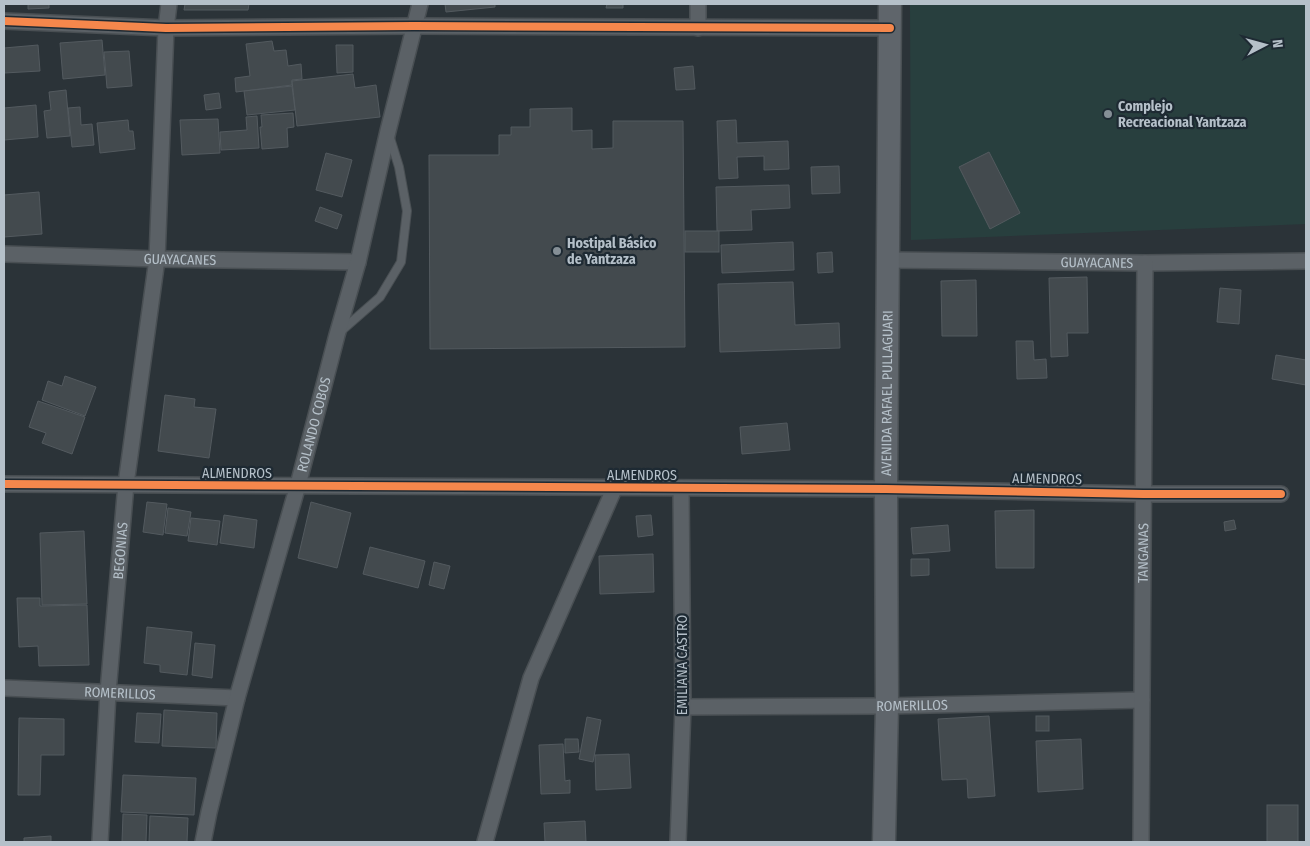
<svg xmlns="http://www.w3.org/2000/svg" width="1310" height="846" viewBox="0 0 1310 846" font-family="'Fira Sans Condensed',sans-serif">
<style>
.green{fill:#283f3e}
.building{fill:#434a4e;stroke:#535a5f}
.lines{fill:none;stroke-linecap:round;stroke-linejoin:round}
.lane-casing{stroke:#494f53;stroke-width:10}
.street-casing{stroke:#494f53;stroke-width:18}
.secondary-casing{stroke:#494f53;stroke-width:25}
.lane{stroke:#5b6166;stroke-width:8}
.street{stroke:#5b6166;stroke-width:15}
.secondary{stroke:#5f656b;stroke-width:22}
.cycleway-casing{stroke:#1e2a33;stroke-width:11}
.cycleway{stroke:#f5874c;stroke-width:8}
.poi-dot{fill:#858f96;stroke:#1e2a33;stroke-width:2}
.labels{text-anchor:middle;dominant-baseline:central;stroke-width:4.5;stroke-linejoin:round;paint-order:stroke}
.poi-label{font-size:14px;font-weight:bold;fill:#b5c0c9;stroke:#1e2a33;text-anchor:start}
.street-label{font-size:14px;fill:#b5c0c9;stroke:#1e2a33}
</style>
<rect width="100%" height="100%" fill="#2b3338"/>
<path class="green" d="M910,4H1306V224L911,240Z"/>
<g class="building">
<path d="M28,4H49V8L28,9Z"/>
<path d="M185,4H249L248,10H184Z"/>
<path d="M445,4H495V7L446,12Z"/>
<path d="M607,4H623V8H606Z"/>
<path d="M102,40L105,75L63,79L60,43Z"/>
<path d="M272,41L274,51L286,50L288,66L301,64L302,79L292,80V85L236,92L235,78L250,76L246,44Z"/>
<path d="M38,45L40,71L4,73V48Z"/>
<path d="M336,45H353V72L337,73Z"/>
<path d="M129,51L132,86L107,88L104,52Z"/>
<path d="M693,66L695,89L676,90L674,68Z"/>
<path d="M353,74L355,88L376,85L380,117L297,126L292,81Z"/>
<path d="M292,86L295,110L247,115L244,91Z"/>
<path d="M66,90L70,136L47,138L44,111L51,110L49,92Z"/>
<path d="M219,93L221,108L206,110L204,95Z"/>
<path d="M36,105L38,137L4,140V108Z"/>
<path d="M80,107L81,125L92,124L94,145L72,147L68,108Z"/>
<path d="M572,108V131L592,130V149L613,148V121H683L685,347L430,349L429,155H499V135H511V127H530V109Z"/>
<path d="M293,113L294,127L287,128L288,147L262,149L260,127H262L261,115Z"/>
<path d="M257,116L259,148L221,150L220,132L247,130L246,117Z"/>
<path d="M218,119L220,153L182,155L180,120Z"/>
<path d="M128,120L129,131H133L135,149L100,153L97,123Z"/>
<path d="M736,120L737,143L788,141L789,169L764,170V156L737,157L738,178L719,179L717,121Z"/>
<path d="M989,152L1020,213L990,229L959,167Z"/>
<path d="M326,153L352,160L342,197L316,190Z"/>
<path d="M839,166L840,193L812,194L811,167Z"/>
<path d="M789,185L790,208L751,210L752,230L717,231L716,187Z"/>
<path d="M39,192L42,234L4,237V195Z"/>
<path d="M320,207L342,215L337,229L315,221Z"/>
<rect x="685" y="231" width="34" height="21"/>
<path d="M793,242L794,270L722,273L721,245Z"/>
<path d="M832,252L833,272L818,273L817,253Z"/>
<path d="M1087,277L1088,333H1067L1068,356L1051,357L1049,278Z"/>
<path d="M976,280L977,336H942L941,281Z"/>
<path d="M793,282L795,325L839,323L840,348L720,352L718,284Z"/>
<path d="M1220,288L1241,290L1239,324L1217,322Z"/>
<path d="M1016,341H1033L1034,360L1046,359L1047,378L1017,379Z"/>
<path d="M1276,355L1306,360V385L1272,379Z"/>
<path d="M65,376L96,387L85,416L42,400L48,381L62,386Z"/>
<path d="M165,395L195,399L194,407L216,409L209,458L158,451Z"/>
<path d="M38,401L85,417L72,454L42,443L46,433L29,427Z"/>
<path d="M787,423L790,450L742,454L740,427Z"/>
<path d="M147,502L167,504L163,535L143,532Z"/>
<path d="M311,502L351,513L337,568L298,558Z"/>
<path d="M168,508L191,512L187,536L165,533Z"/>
<path d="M1034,510V568H996L995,511Z"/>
<path d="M224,515L257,520L254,548L220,543Z"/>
<path d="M651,515L653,535L638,537L636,516Z"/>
<path d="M191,518L220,521L217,545L188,541Z"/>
<path d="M1234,520L1236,529L1225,531L1224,522Z"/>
<path d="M948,525L950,551L913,554L911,528Z"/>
<path d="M84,531L87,604L42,605L40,533Z"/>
<path d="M370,547L425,561L418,588L363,574Z"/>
<path d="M653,554L654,592L600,594L599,556Z"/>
<path d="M911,559H929V575L911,576Z"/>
<path d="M434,562L450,566L444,589L429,585Z"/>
<path d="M17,598H40V606L87,605L89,665L39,666L38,646L19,647Z"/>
<path d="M147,627L192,632L187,675L160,672V665L144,663Z"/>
<path d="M195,643L215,645L212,678L192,675Z"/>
<path d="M164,710L217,713L216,748L162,746Z"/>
<path d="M137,713L161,714L159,743L135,742Z"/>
<path d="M989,716L995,796L968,798L967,779L942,780L938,719Z"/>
<rect x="1036" y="716" width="13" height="15"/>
<path d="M587,717L601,720L593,762L579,759Z"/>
<path d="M19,718L64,719V755H41L40,795H18Z"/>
<path d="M565,739H578L579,752L565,753Z"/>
<path d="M1081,739L1083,789L1038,792L1036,741Z"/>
<path d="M563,744L565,781L570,780V793L541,794L539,745Z"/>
<path d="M629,754L631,788L596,790L595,755Z"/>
<path d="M123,775L196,778L194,815L121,812Z"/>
<rect x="1267" y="805" width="31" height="37"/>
<path d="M123,814L147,815L146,842H122Z"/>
<path d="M150,816L188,818L187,842H149Z"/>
<path d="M585,821L586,842H545L544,823Z"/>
<path d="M51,836V842H24V838Z"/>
</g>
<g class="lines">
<defs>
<path id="lane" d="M340,332L380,297L401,262L407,211L399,167L390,138"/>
<g id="street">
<path d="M4,21L166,28L414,26L890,28"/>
<path d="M698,28V4"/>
<path id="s1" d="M4,254L157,259L358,262"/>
<path id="s2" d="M887,260L1145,263L1306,261"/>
<path d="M4,484L886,489L1143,494H1281"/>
<path id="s3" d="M4,688L237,698"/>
<path id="s4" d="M683,707L887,706L1142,700"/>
<path id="s5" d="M100,842L108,692L126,484L157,259L166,28L169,4"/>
<path id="s6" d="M203,842L209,812L237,698L298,485L337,335L358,262L388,131L420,4"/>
<path d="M485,842L531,678L615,487"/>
<path d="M678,842L683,707L681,488"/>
<path id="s7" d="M1141,842L1145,263"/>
</g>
<g id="secondary">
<path id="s8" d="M884,842L887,706L886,489L890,4"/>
</g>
</defs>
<use href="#lane" class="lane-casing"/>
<use href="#street" class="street-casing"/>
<use href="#secondary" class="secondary-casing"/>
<use href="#lane" class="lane"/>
<use href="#street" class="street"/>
<use href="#secondary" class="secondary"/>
<defs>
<g id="cycleway">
<path d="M4,21L166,28L414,26L890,28"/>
<path d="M4,484L886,489L1143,494H1281"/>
</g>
</defs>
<use href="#cycleway" class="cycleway-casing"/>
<use href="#cycleway" class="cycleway"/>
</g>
<g class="poi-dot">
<circle cx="1108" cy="114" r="5"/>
<circle cx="557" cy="251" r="5"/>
</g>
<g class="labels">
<g class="poi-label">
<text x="1118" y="106">Complejo<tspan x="1118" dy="16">Recreacional Yantzaza</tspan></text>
<text x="567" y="243">Hostipal Básico<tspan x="567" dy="16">de Yantzaza</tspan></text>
</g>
<g class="street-label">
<text stroke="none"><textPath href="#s1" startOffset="176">GUAYACANES</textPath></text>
<text stroke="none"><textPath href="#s2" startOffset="210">GUAYACANES</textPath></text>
<text stroke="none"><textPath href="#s8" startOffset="449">AVENIDA RAFAEL PULLAGUARI</textPath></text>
<text stroke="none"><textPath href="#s6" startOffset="432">ROLANDO COBOS</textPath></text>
<text x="237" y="473">ALMENDROS</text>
<text x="642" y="475">ALMENDROS</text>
<text transform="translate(1047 479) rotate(1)">ALMENDROS</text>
<text stroke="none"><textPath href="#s5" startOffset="292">BEGONIAS</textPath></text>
<text stroke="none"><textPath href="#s7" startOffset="289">TANGANAS</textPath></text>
<text transform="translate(682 665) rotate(-90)">EMILIANA CASTRO</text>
<text stroke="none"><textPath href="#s3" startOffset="116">ROMERILLOS</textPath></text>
<text stroke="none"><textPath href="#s4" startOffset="229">ROMERILLOS</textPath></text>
</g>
</g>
<rect width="1310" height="846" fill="none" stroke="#b5c0c9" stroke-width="10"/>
<g transform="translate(1265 45) rotate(84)" stroke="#1e2a33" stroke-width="4" paint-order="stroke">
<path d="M0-4L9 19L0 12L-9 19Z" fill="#b5c0c9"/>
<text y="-8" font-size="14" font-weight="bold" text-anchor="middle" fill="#b5c0c9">N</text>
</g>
</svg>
